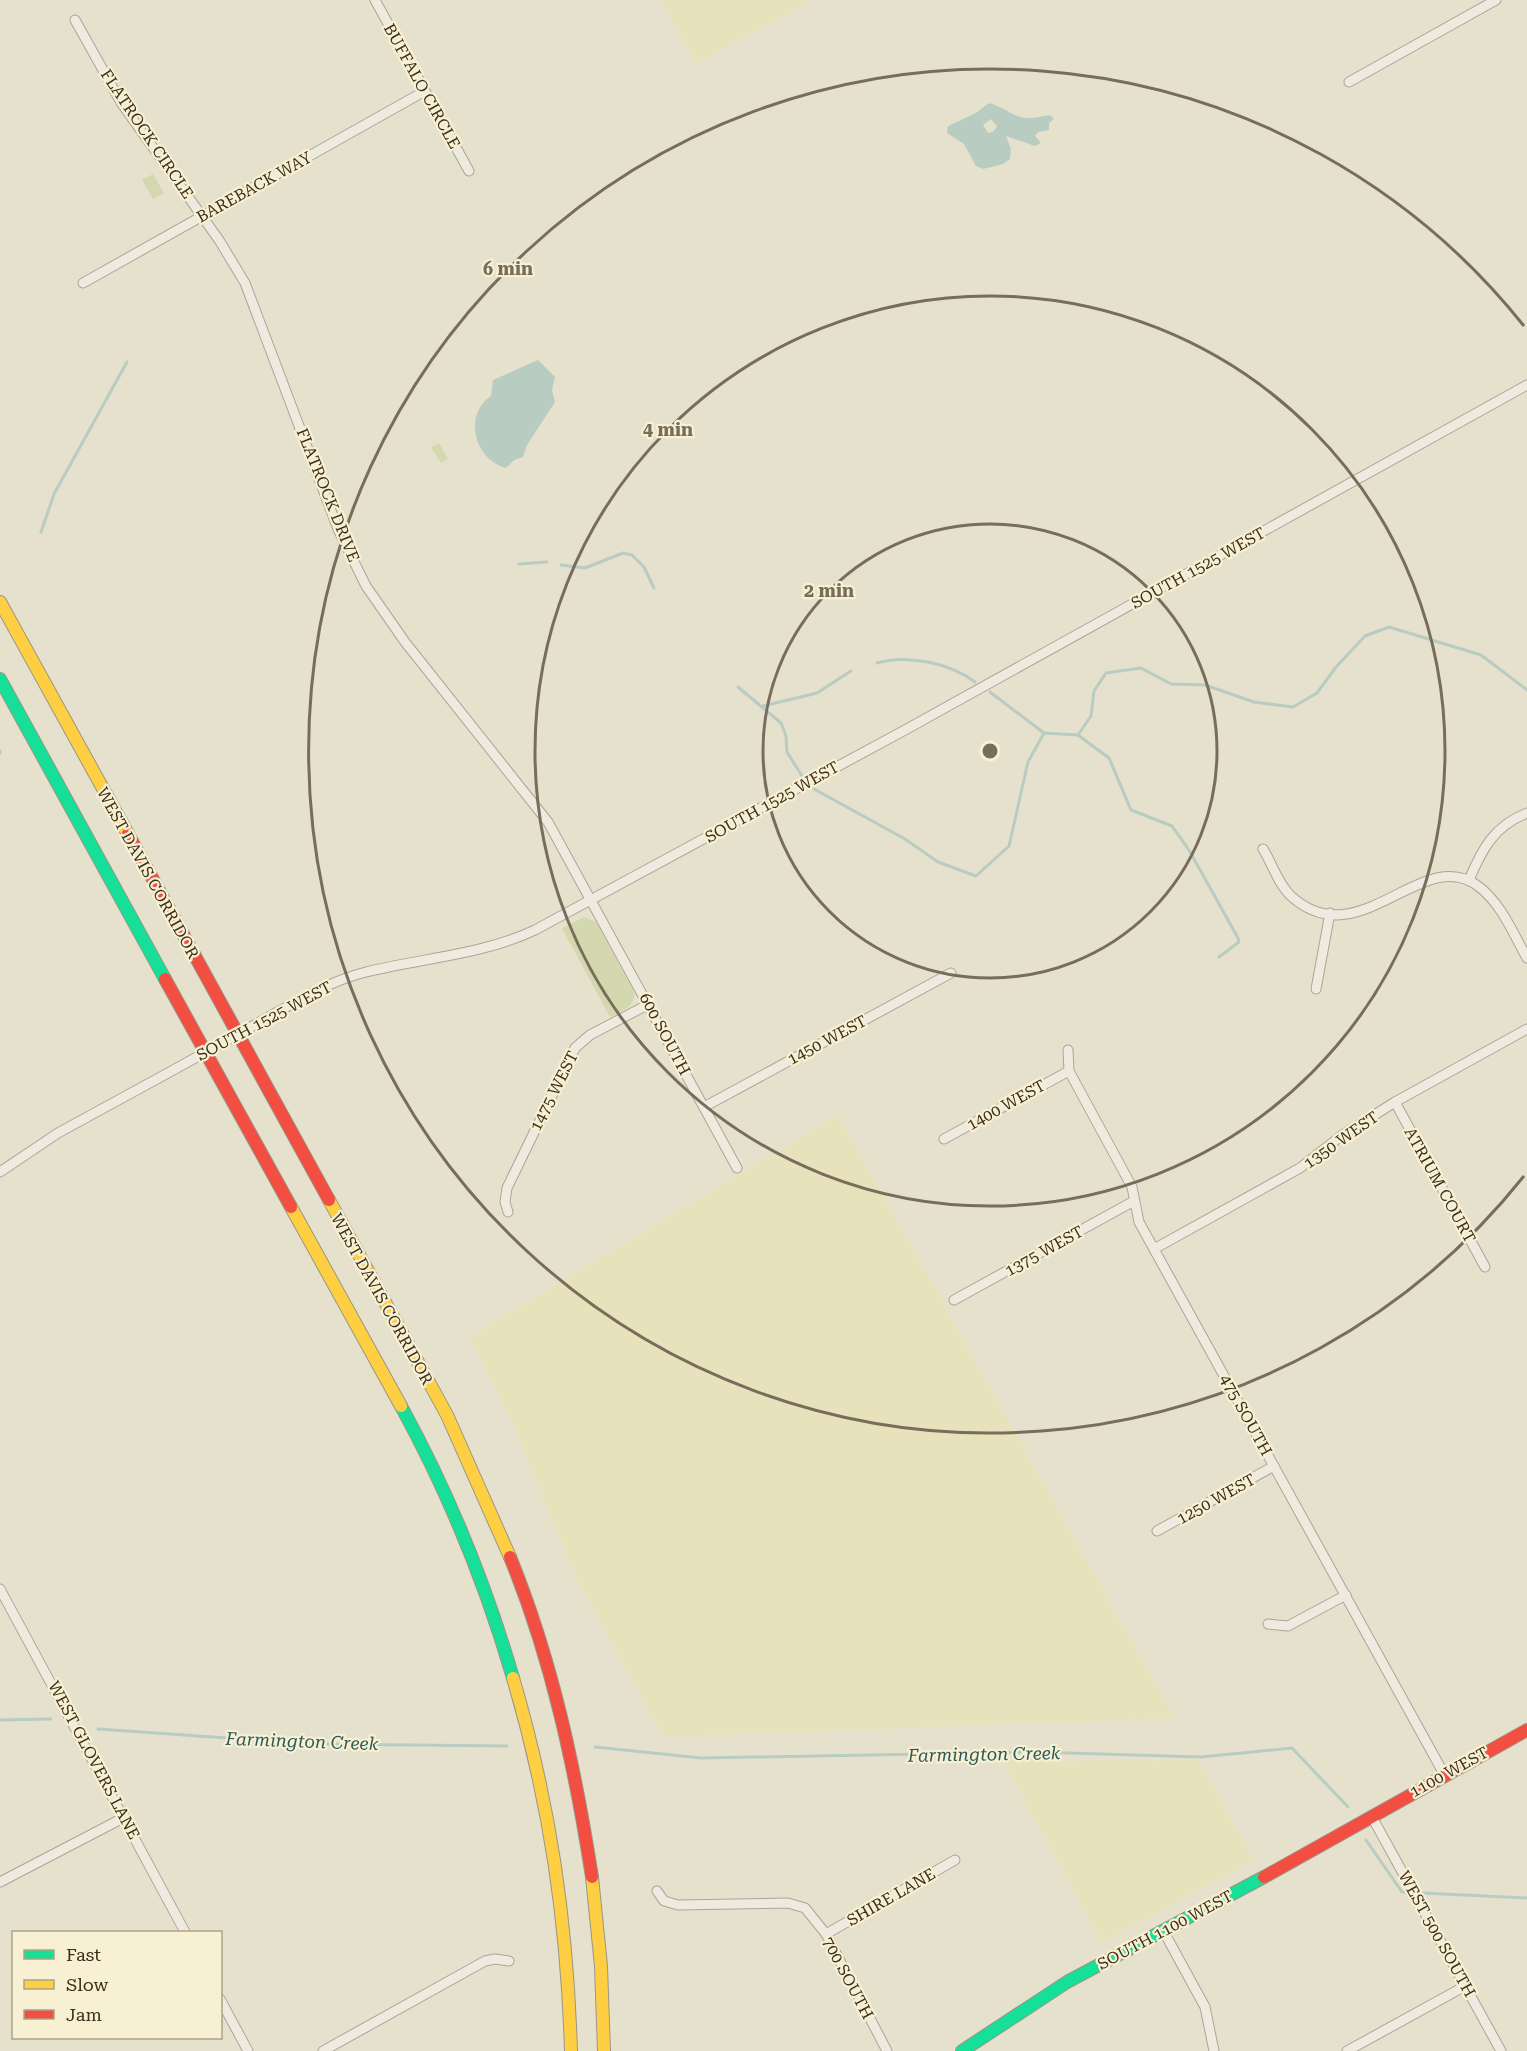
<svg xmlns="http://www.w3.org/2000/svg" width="1527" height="2051" viewBox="0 0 1527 2051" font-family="'Roboto Serif',serif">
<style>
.farmland{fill:#e7e2bc}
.green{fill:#d3d8ae}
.water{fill:#b8ccc2;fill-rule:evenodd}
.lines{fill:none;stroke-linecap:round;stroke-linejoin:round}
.stream{stroke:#b8ccc2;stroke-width:3}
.street-casing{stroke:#aba596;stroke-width:11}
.fast-casing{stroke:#9b9586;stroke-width:14}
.slow-casing{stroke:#9b9586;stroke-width:14}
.jam-casing{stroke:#9b9586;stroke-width:14}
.street{stroke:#eeeadf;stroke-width:9}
.fast{stroke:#16e098;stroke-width:12}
.slow{stroke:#ffcf43;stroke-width:12}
.jam{stroke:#f24e42;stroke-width:12}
.street-bridge-casing{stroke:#aba596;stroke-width:11;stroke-linecap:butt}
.street-bridge{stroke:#eeeadf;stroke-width:9}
.ring{fill:none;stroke:#776d5a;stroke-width:3}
.labels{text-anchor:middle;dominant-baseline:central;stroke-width:4.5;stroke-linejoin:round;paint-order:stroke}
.street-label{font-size:16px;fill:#3b2e1d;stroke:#f8f0d2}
.water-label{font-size:18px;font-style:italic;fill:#2b5a5c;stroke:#f8f0d2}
.centre{fill:#776d5a;stroke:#f8f0d2;stroke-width:3}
.ring-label{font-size:18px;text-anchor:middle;font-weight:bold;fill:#776d5a;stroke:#f8f0d2;stroke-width:4.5;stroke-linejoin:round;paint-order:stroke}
</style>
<rect width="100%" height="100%" fill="#e6e1cc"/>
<g class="farmland">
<path d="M661,0H809V2L695,64Z"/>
<path d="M838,1115L1175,1718L663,1737L577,1580L516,1431L469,1337Z"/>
<path d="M1199,1760L1254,1860L1102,1943L1003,1761Z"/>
</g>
<g class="green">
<path d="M153,174L164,193L153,199L142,180Z"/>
<path d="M439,443L448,459L441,463L431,447Z"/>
<path d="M584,917L596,922L634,992C636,1007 621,1011 610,1017L562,928Z"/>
</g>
<g class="water">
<path d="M989,103C1020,113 1011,123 1050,115L1054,119L1049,123V130L1038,132L1035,136L1041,143L1035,146L1006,136L1011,149L1010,159L1003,164L983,169L976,166L964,144L947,133L948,126L976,113ZM991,119L997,126L993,132L988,133L983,125Z"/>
<path d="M538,360L555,377L552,390L555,402L527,445L523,457L514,460L506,468C474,460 463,414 491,396L493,380Z"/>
</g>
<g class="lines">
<g class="stream">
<path d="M41,532L54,494L127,362"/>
<path d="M519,564L547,562"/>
<path d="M561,565L585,568L623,553L632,555L644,567L654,588"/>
<path d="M877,663C907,654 950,663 975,682"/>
<path d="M738,687L781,723L786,736L787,752L802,776"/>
<path d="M990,692L1044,733L1078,735L1091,716L1094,691L1106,673L1141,668L1171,684L1205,685L1254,702L1293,707L1317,693L1336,667L1365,636L1389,627L1481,655L1527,690"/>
<path d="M763,706L817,693L851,671"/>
<path d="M1078,735L1109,758L1131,810L1172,826L1189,850L1238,938L1239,942L1219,957"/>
<path d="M0,753V751"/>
<path d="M814,789L905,839L938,862L976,876L1009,846L1028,762L1044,733"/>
<path d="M0,1720L51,1719"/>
<path d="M98,1729L313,1744L507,1746"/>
<path d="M595,1747L701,1758L1034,1752L1201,1757L1292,1748L1348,1807"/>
<path d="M1366,1840L1402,1892H1406"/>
<path d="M1423,1893L1527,1898"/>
</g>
<defs>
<g id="street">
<path d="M375,0L469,171"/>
<path d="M75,20L122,104L219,240L245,283L338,529L366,586L405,642L548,822L737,1168"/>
<path d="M1349,82L1496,0"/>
<path d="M83,283L425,91"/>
<path d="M1263,849C1272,863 1278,884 1291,896C1359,958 1422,844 1478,886C1501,903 1513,933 1527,958"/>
<path d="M1469,880C1482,849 1494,826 1527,813"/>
<path d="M1316,989L1330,913"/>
<path d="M267,1018C299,1000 330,981 366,972C423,958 482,955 535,930L905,730L1527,385"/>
<path d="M1068,1050L1069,1071L1132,1187L1139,1222L1444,1774"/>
<path d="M1395,1102L1485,1267"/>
<path d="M704,1107L951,973"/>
<path d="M944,1139L1069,1071"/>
<path d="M0,1172L58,1133L177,1068"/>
<path d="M508,1212L505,1202L507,1188L575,1048L590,1035L649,1004"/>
<path d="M1154,1249L1300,1168L1341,1136L1395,1102L1527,1029"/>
<path d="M954,1300L1134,1201"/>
<path d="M1157,1531L1274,1466"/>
<path d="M0,1589L185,1932"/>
<path d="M1268,1624L1288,1626L1346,1595"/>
<path d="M1372,1817L1501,2051"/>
<path d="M0,1882L125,1817"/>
<path d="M657,1891L664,1901L678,1905L788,1903L805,1908L826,1934L887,2051"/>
<path d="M1164,1932L1205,2007L1214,2051"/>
<path d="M826,1934L955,1860"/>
<path d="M220,1999L248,2051"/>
<path d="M323,2051L485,1961L495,1959L509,1961"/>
<path d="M1347,2051L1467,1985"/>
</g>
<g id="fast">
<path d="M0,679L165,979"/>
<path d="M401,1406C448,1492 486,1585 513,1678"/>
<path d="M962,2051L1067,1982L1264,1877"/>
</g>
<g id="slow">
<path d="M0,602L128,834"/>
<path d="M329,1200L447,1415L510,1557"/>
<path d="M291,1207L401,1406"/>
<path d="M513,1678C550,1804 567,1920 571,2051"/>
<path d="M592,1877L601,1966L604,2051"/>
</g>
<g id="jam">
<path d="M128,834L329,1200"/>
<path d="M165,979L291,1207"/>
<path d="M510,1557C552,1660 575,1768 592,1877"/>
<path d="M1264,1877L1527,1730"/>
</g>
</defs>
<use href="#street" class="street-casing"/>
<use href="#fast" class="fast-casing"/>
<use href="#slow" class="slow-casing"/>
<use href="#jam" class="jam-casing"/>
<use href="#street" class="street"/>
<use href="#fast" class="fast"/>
<use href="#slow" class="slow"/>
<use href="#jam" class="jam"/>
<defs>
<path id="street-bridge" d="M177,1068L267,1018"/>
</defs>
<use href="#street-bridge" class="street-bridge-casing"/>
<use href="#street-bridge" class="street-bridge"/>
</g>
<g class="ring">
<circle cx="990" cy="751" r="227"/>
<circle cx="990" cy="751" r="455"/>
<path d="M1524 1176A682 682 0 1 1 1524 326"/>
</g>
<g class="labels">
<g class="street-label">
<text transform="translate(422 86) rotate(61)">BUFFALO CIRCLE</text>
<text transform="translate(147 134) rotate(56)">FLATROCK CIRCLE</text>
<text transform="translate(254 187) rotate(-29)">BAREBACK WAY</text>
<text transform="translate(328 495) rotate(68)">FLATROCK DRIVE</text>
<text transform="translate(1198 568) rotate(-29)">SOUTH 1525 WEST</text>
<text transform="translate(772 802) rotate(-29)">SOUTH 1525 WEST</text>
<text transform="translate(148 873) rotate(61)">WEST DAVIS CORRIDOR</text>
<text transform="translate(264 1021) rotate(-28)">SOUTH 1525 WEST</text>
<text transform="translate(665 1034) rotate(62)">600 SOUTH</text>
<text transform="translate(827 1040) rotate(-28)">1450 WEST</text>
<text transform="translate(554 1091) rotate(-63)">1475 WEST</text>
<text transform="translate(1006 1105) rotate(-29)">1400 WEST</text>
<text transform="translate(1341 1140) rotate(-35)">1350 WEST</text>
<text transform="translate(1440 1185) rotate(61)">ATRIUM COURT</text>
<text transform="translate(1044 1251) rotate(-29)">1375 WEST</text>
<text transform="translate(382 1299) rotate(61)">WEST DAVIS CORRIDOR</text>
<text transform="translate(1246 1415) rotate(61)">475 SOUTH</text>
<text transform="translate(1216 1499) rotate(-29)">1250 WEST</text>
<text transform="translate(94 1760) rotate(62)">WEST GLOVERS LANE</text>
<text transform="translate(1449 1772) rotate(-29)">1100 WEST</text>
<text transform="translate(891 1897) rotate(-30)">SHIRE LANE</text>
<text transform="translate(1165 1930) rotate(-28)">SOUTH 1100 WEST</text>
<text transform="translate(1437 1934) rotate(61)">WEST 500 SOUTH</text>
<text transform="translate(848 1978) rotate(62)">700 SOUTH</text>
</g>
<g class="water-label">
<text transform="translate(302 1741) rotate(2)">Farmington Creek</text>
<text transform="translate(984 1754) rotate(-1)">Farmington Creek</text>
</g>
</g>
<circle cx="990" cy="751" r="9" class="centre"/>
<g class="ring-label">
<text x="508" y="275">6 min</text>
<text x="668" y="436">4 min</text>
<text x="829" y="597">2 min</text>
</g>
<rect x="12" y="1931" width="210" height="108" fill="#f8f0d2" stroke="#aca28a" stroke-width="1.5"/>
<rect x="24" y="1950" width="30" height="9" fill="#16e098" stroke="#aca28a" stroke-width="1.5"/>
<text x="66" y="1961" font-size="18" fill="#3b2e1d">Fast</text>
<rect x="24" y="1980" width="30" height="9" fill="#ffcf43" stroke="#aca28a" stroke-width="1.5"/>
<text x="66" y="1991" font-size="18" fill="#3b2e1d">Slow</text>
<rect x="24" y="2010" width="30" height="9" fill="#f24e42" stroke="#aca28a" stroke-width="1.5"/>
<text x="66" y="2021" font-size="18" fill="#3b2e1d">Jam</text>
</svg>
